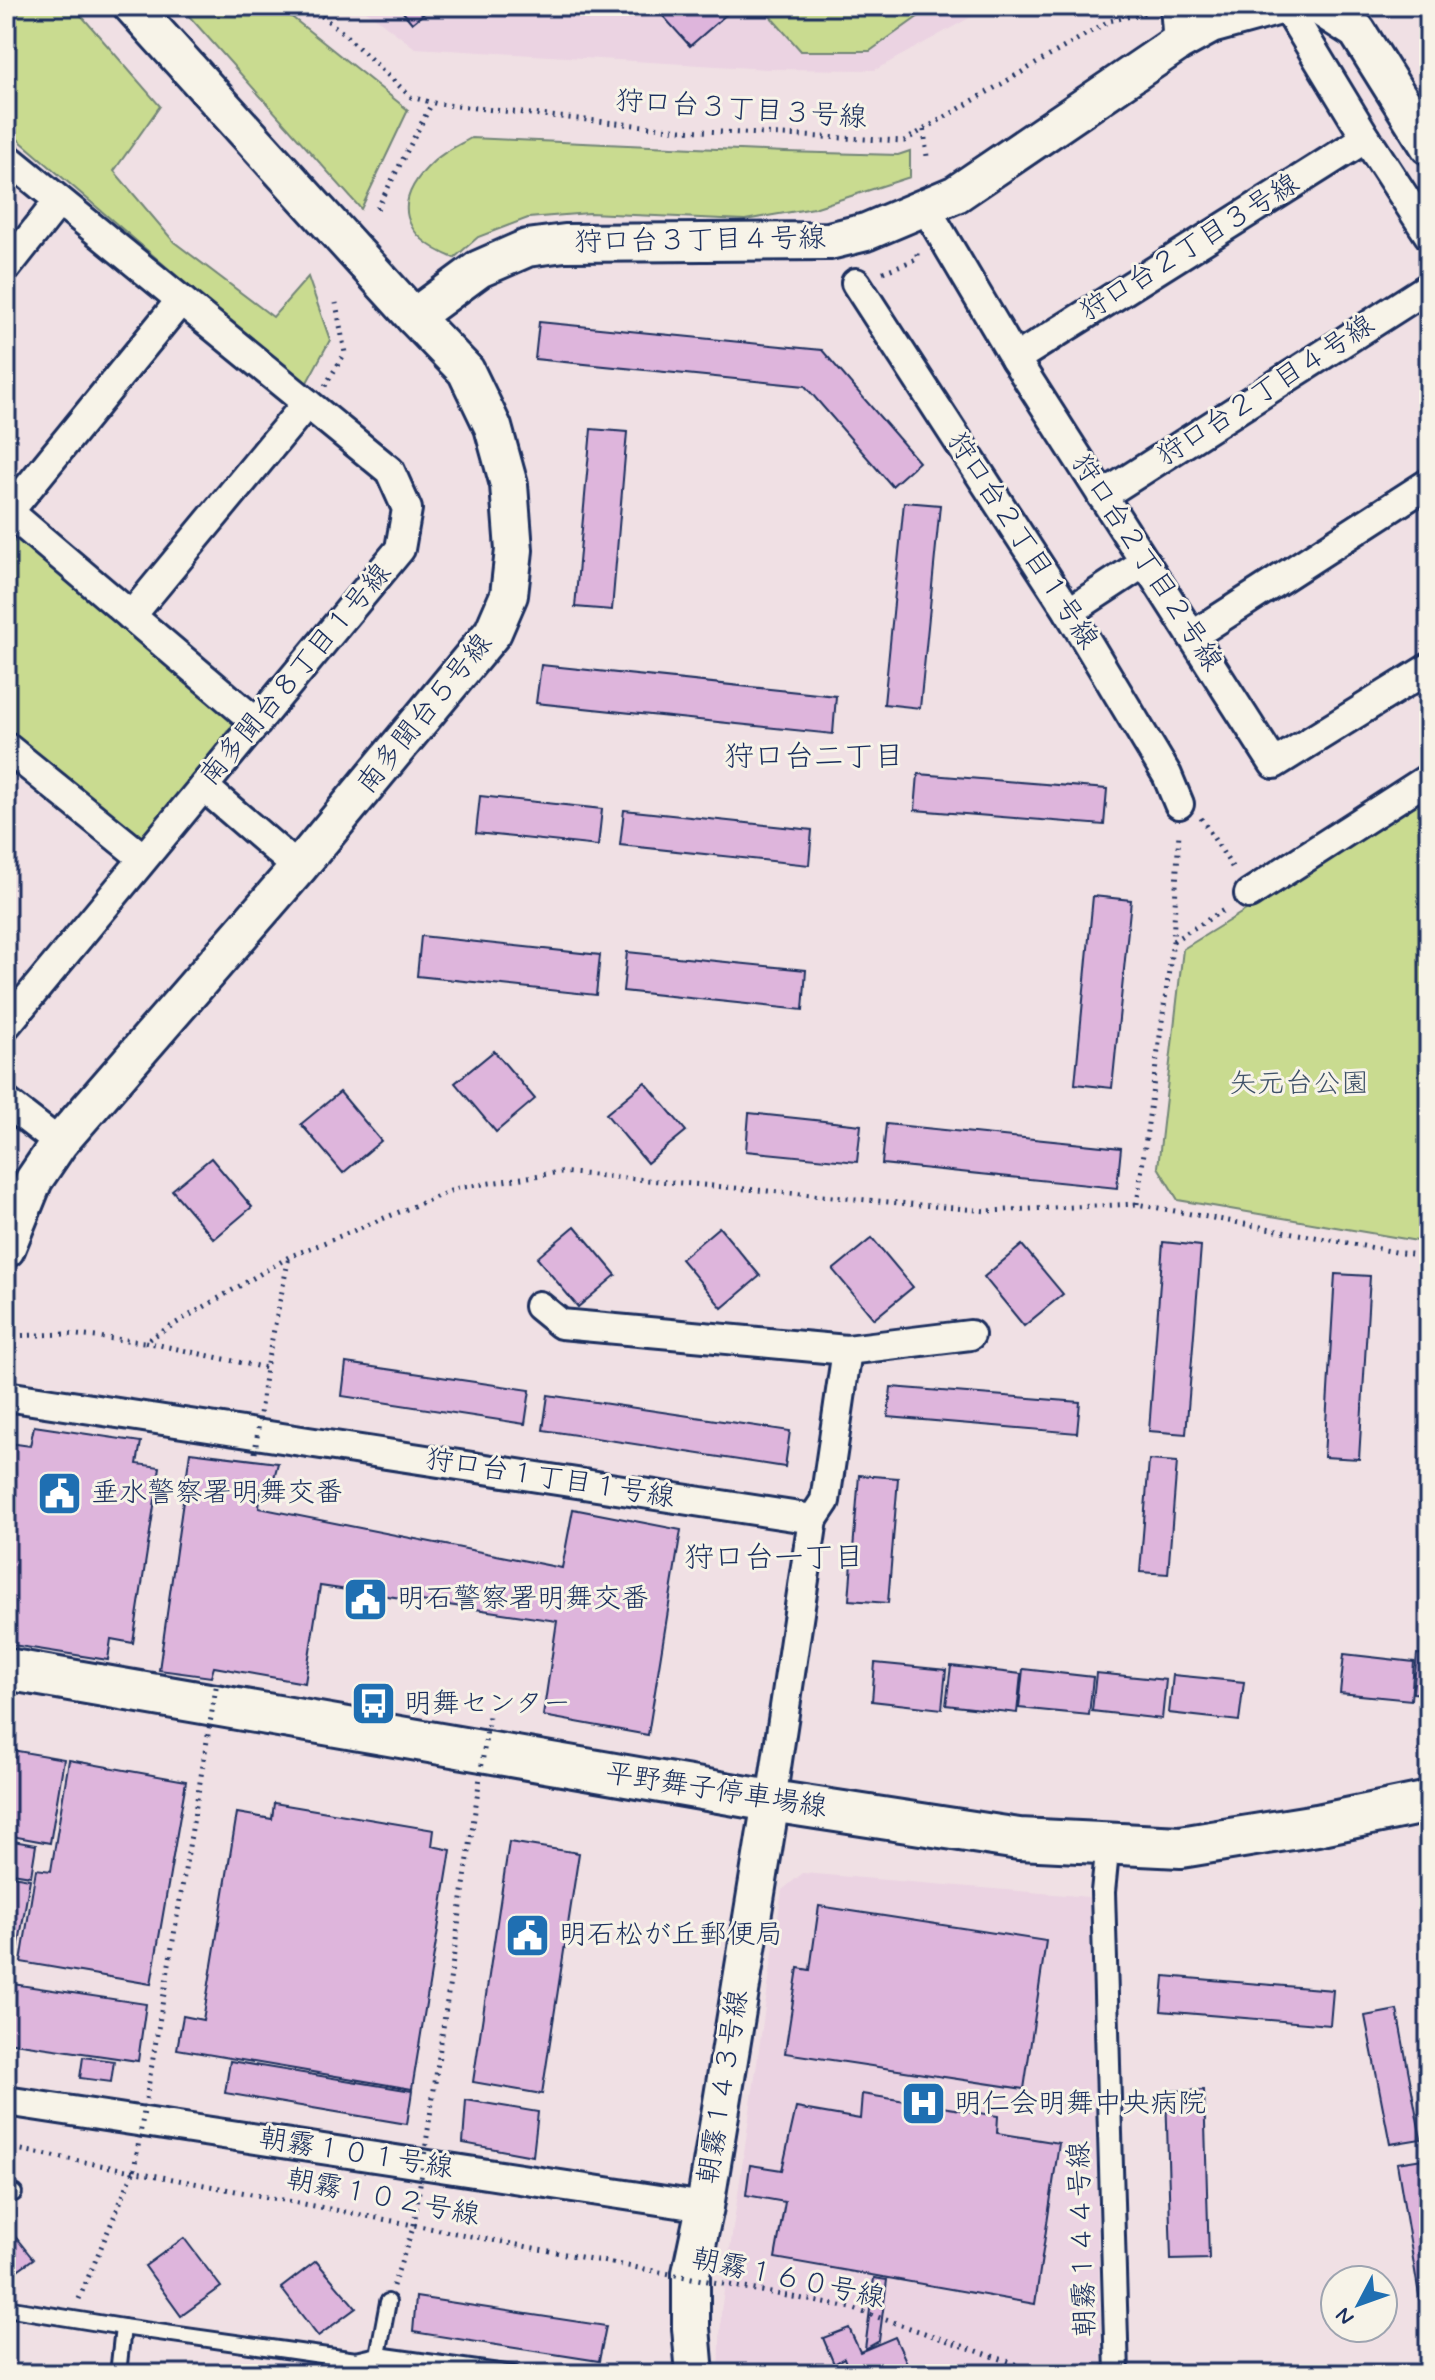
<svg xmlns="http://www.w3.org/2000/svg" width="1435" height="2380" viewBox="0 0 1435 2380" font-family="Mynerve,'Klee One',sans-serif">
<style>
.built{fill:#ebd3e2}
.green{fill:#c9db90;stroke:#728577;stroke-width:2}
.building{fill:#deb5dc;stroke:#1b2f5e;stroke-width:2}
.lines{fill:none;stroke-linecap:round;stroke-linejoin:round}
.service-casing{stroke:#1b2f5e;stroke-width:20}
.pedestrian-casing{stroke:#1b2f5e;stroke-width:28}
.minor-casing{stroke:#1b2f5e;stroke-width:34}
.tertiary-casing{stroke:#1b2f5e;stroke-width:42}
.secondary-casing{stroke:#1b2f5e;stroke-width:46}
.path{stroke:#1b2f5e;stroke-width:5;stroke-dasharray:2 6;stroke-linecap:butt}
.service{stroke:#f7f3e8;stroke-width:14}
.pedestrian{stroke:#f7f3e8;stroke-width:22}
.minor{stroke:#f7f3e8;stroke-width:28}
.tertiary{stroke:#f7f3e8;stroke-width:36}
.secondary{stroke:#f7f3e8;stroke-width:40}
.path-bridge{stroke:#1b2f5e;stroke-width:5;stroke-dasharray:2 6;stroke-linecap:butt}
.labels{text-anchor:middle;dominant-baseline:central;stroke-width:6;stroke-linejoin:round;paint-order:stroke}
.street-label{font-size:28px;fill:#1b2f5e;stroke:#f7f3e8}
.park-label{font-size:28px;fill:#3e5168;stroke:#f7f3e8}
.poi-label{font-size:28px;fill:#1b2f5e;stroke:#f7f3e8;text-anchor:start}
.neighbourhood-label{font-size:30px;fill:#1b2f5e;stroke:#f7f3e8}
</style>
<rect width="100%" height="100%" fill="#f0e0e4"/>
<filter id="ink" filterUnits="userSpaceOnUse"><feTurbulence type="fractalNoise" baseFrequency=".0125" numOctaves="2"/><feDisplacementMap in="SourceGraphic" scale="16" xChannelSelector="R" yChannelSelector="G"/><feConvolveMatrix kernelMatrix="1 2 1 2 8 2 1 2 1" color-interpolation-filters="sRGB"/></filter>
<g filter="url(#ink)">
<g class="built">
<path d="M360,6H991L875,70L767,69L415,48Z"/>
<path d="M803,1873L1089,1897L1102,2374H719L721,2311L782,1890Z"/>
</g>
<g class="green">
<path d="M6,6H73L160,106L114,171L174,242L273,317L308,277L330,340L305,386L6,129Z"/>
<path d="M180,6H278L408,110L361,209Z"/>
<path d="M761,6H933L870,51H801Z"/>
<path d="M471,138L785,152L898,155L910,151V177L814,208L745,220L589,213L528,218L478,237L454,258C402,237 390,202 433,162C443,152 459,145 471,138Z"/>
<path d="M16,539L236,720L142,842L6,730V551Z"/>
<path d="M1429,797V1243L1178,1200L1158,1167L1183,949Z"/>
</g>
<g class="building">
<path d="M398,6H433L412,23Z"/>
<path d="M654,6H736L690,46Z"/>
<path d="M539,322L822,350L919,462L892,486L805,386L535,359Z"/>
<path d="M591,429L627,432L612,610L575,607Z"/>
<path d="M904,502L940,505L920,708L884,704Z"/>
<path d="M541,665L836,696L833,734L536,703Z"/>
<path d="M918,774L1107,789L1104,825L915,810Z"/>
<path d="M480,796L602,809L598,846L476,833Z"/>
<path d="M624,810L812,830L809,865L620,845Z"/>
<path d="M1093,896L1131,900L1112,1088L1075,1084Z"/>
<path d="M421,936L600,955L596,995L417,976Z"/>
<path d="M627,952L806,970L803,1010L623,991Z"/>
<path d="M494,1051L535,1099L496,1132L455,1083Z"/>
<path d="M645,1082L686,1131L647,1163L606,1114Z"/>
<path d="M340,1092L381,1141L343,1173L301,1124Z"/>
<path d="M749,1113L861,1125L857,1162L746,1151Z"/>
<path d="M886,1124L1121,1148L1117,1188L882,1164Z"/>
<path d="M211,1158L252,1207L214,1239L172,1190Z"/>
<path d="M575,1226L616,1275L578,1307L537,1258Z"/>
<path d="M719,1227L760,1276L722,1308L681,1259Z"/>
<path d="M872,1238L913,1287L874,1319L833,1270Z"/>
<path d="M1163,1242L1201,1246L1186,1434L1149,1431Z"/>
<path d="M1022,1245L1063,1294L1024,1326L984,1277Z"/>
<path d="M1335,1274L1370,1276L1359,1459L1324,1457Z"/>
<path d="M346,1363L530,1390L525,1424L342,1396Z"/>
<path d="M891,1387L1080,1402L1077,1433L888,1417Z"/>
<path d="M548,1395L790,1431L785,1467L543,1430Z"/>
<path d="M34,1426L141,1442L137,1464L160,1467L133,1643L111,1639L108,1660L6,1644V1464L9,1443L30,1446Z"/>
<path d="M190,1452L278,1463L271,1489L261,1488L259,1508L562,1568L573,1509L681,1530L648,1735L543,1716L557,1621L320,1586L305,1683L214,1667L211,1677L159,1670Z"/>
<path d="M1149,1460L1177,1462L1168,1574L1140,1572Z"/>
<path d="M859,1475L898,1478L888,1603L849,1600Z"/>
<path d="M1344,1654L1414,1662L1411,1700L1340,1693Z"/>
<path d="M1417,1654L1429,1655V1694L1413,1693Z"/>
<path d="M875,1663L946,1670L942,1709L872,1701Z"/>
<path d="M951,1666L1021,1674L1017,1713L946,1705Z"/>
<path d="M1023,1669L1093,1677L1089,1715L1019,1708Z"/>
<path d="M1096,1673L1166,1680L1162,1719L1092,1711Z"/>
<path d="M1173,1675L1244,1682L1239,1721L1169,1713Z"/>
<path d="M6,1749L64,1759L50,1843L6,1835Z"/>
<path d="M69,1760L186,1781L151,1984L21,1962L36,1869L51,1871Z"/>
<path d="M274,1803L434,1830L432,1846L451,1850L412,2089L177,2049L183,2016L203,2020L237,1813L272,1819Z"/>
<path d="M13,1841L36,1845L31,1876L6,1872V1852L11,1853Z"/>
<path d="M509,1842L579,1853L542,2094L473,2082Z"/>
<path d="M6,1875L30,1879L14,1973L6,1972Z"/>
<path d="M819,1906L1046,1941L1024,2089L785,2053L798,1968L810,1970Z"/>
<path d="M1164,1976L1333,1990L1330,2025L1161,2011Z"/>
<path d="M6,1983L146,2004L138,2061L6,2042Z"/>
<path d="M1397,2010L1421,2139L1390,2144L1365,2016Z"/>
<path d="M83,2057L114,2061L111,2082L80,2078Z"/>
<path d="M230,2061L412,2091L407,2124L225,2093Z"/>
<path d="M1204,2090L1209,2259L1171,2260L1166,2091Z"/>
<path d="M862,2094L998,2116L997,2133L1059,2143L1035,2304L775,2258L785,2202L746,2195L750,2165L782,2170L796,2108L860,2119Z"/>
<path d="M466,2100L538,2112L533,2156L463,2143Z"/>
<path d="M1429,2158V2355L1397,2163Z"/>
<path d="M6,2225L33,2259L6,2278Z"/>
<path d="M184,2238L221,2287L181,2316L145,2266Z"/>
<path d="M316,2261L356,2308L318,2336L281,2288Z"/>
<path d="M874,2278L887,2280L879,2341L865,2349Z"/>
<path d="M416,2297L606,2326L599,2361L413,2332Z"/>
<path d="M849,2328L860,2352L895,2337L912,2374H850L844,2358L834,2364L823,2338Z"/>
</g>
<g class="lines">
<defs>
<g id="service">
<path d="M6,2191L14,2193"/>
<path d="M6,2308L123,2327L356,2360L378,2355L513,2374"/>
<path d="M378,2355L388,2302"/>
<path d="M118,2374L123,2327"/>
</g>
<path id="pedestrian" d="M1106,1862L1103,1892L1117,2374"/>
<g id="minor">
<path d="M1175,6L1178,43"/>
<path d="M1286,6L1366,138L1429,235"/>
<path d="M6,157L390,471L407,509L400,549L6,1025"/>
<path d="M924,205L1015,359L1274,764L1429,668"/>
<path d="M6,268L59,201"/>
<path d="M856,283L1069,612L1167,775L1179,804"/>
<path d="M1015,359L1366,138"/>
<path d="M1102,496L1429,287"/>
<path d="M9,512L257,723"/>
<path d="M6,515L181,300"/>
<path d="M1069,612L1145,562"/>
<path d="M131,616L307,403"/>
<path d="M1192,636L1429,483"/>
<path d="M6,747L143,858"/>
<path d="M204,787L298,868"/>
<path d="M1249,894L1429,778"/>
<path d="M6,1102L59,1143"/>
<path d="M539,1306L561,1324L847,1350L970,1335"/>
<path d="M6,1396L813,1519L771,1801"/>
<path d="M813,1519L825,1501L847,1350"/>
<path d="M6,2101L705,2207"/>
</g>
<g id="tertiary">
<path d="M1318,6L1357,31L1429,146"/>
<path d="M414,317L479,269L527,248L565,243L829,241L866,232L956,194L1178,43L1211,25L1280,6"/>
<path d="M6,1249L34,1180L59,1143L298,868L493,632L509,595L514,550L509,485L493,427L466,371L414,317L132,6"/>
<path d="M695,2374L691,2328V2273L705,2207L771,1801"/>
</g>
<path id="secondary" d="M6,1669L771,1801L1019,1839L1181,1847L1317,1825L1429,1802"/>
</defs>
<use href="#service" class="service-casing"/>
<use href="#pedestrian" class="pedestrian-casing"/>
<use href="#minor" class="minor-casing"/>
<use href="#tertiary" class="tertiary-casing"/>
<use href="#secondary" class="secondary-casing"/>
<g class="path">
<path d="M309,6L342,32L411,97L438,104L681,130L904,141L1109,21L1149,12"/>
<path d="M924,130L927,157"/>
<path d="M377,209L432,103"/>
<path d="M883,272L917,259V250"/>
<path d="M325,386L345,353L336,303"/>
<path d="M1201,818L1234,870"/>
<path d="M1173,941L1227,908"/>
<path d="M1137,1204L1173,941L1179,832"/>
<path d="M6,1336L67,1334L144,1342L289,1257L458,1188L560,1172L987,1211L1137,1204L1401,1253L1429,1256"/>
<path d="M145,1342L266,1368L289,1257"/>
<path d="M6,2147L612,2263"/>
<path d="M393,2286L414,2225"/>
<path d="M79,2299L134,2170"/>
</g>
<use href="#service" class="service"/>
<use href="#pedestrian" class="pedestrian"/>
<use href="#minor" class="minor"/>
<use href="#tertiary" class="tertiary"/>
<use href="#secondary" class="secondary"/>
<g class="path-bridge">
<path d="M255,1453L266,1368"/>
<path d="M134,2170L217,1682"/>
<path d="M414,2225L489,1716"/>
<path d="M612,2263L851,2308L1045,2374"/>
</g>
</g>
</g>
<defs>
<symbol id="civic-square" viewBox="-11 -11 22 22"><rect x="-9" y="-9" width="18" height="18" rx="4" fill="#1f6fb2" stroke="#f7f3e8"/><path d="M-.6-6.5H3V-4.5H.6V-3L4-1V1h2V6H-6V1h2V-1L-.6-3ZM-1.2 2.5V6h2.4V2.5Z" fill="#fff"/></symbol>
<symbol id="bus-square" viewBox="-11 -11 22 22"><rect x="-9" y="-9" width="18" height="18" rx="4" fill="#1f6fb2" stroke="#f7f3e8"/><path d="M-5-6H5V4H4V6H2V4H-2V6H-4V4H-5ZM-3.5-4V0h7V-4ZM-3.5 1.2v1.5H-2V1.2ZM2 1.2v1.5H3.5V1.2Z" fill="#fff"/></symbol>
<symbol id="hospital-square" viewBox="-11 -11 22 22"><rect x="-9" y="-9" width="18" height="18" rx="4" fill="#1f6fb2" stroke="#f7f3e8"/><path d="M-5-5h3v3.5h4V-5h3V5h-3V1.5h-4V5h-3Z" fill="#fff"/></symbol>
</defs>
<g fill-rule="evenodd">
<use href="#civic-square" x="34" y="1468" width="51" height="51"/>
<use href="#civic-square" x="340" y="1574" width="51" height="51"/>
<use href="#bus-square" x="348" y="1678" width="51" height="51"/>
<use href="#civic-square" x="502" y="1910" width="51" height="51"/>
<use href="#hospital-square" x="898" y="2078" width="51" height="51"/>
</g>
<g class="labels">
<g class="street-label">
<text transform="translate(741 110) rotate(4)">狩口台３丁目３号線</text>
<text transform="translate(700 241) rotate(-1)">狩口台３丁目４号線</text>
<text transform="translate(1190 248) rotate(-32)">狩口台２丁目３号線</text>
<text transform="translate(1266 391) rotate(-33)">狩口台２丁目４号線</text>
<text transform="translate(1022 541) rotate(57)">狩口台２丁目１号線</text>
<text transform="translate(1146 563) rotate(57)">狩口台２丁目２号線</text>
<text transform="translate(296 675) rotate(-50)">南多聞台８丁目１号線</text>
<text transform="translate(425 714) rotate(-51)">南多聞台５号線</text>
<text transform="translate(550 1479) rotate(9)">狩口台１丁目１号線</text>
<text transform="translate(716 1791) rotate(9)">平野舞子停車場線</text>
<text transform="translate(724 2087) rotate(-81)">朝霧１４３号線</text>
<text transform="translate(356 2154) rotate(9)">朝霧１０１号線</text>
<text transform="translate(383 2198) rotate(11)">朝霧１０２号線</text>
<text transform="translate(1083 2239) rotate(-92)">朝霧１４４号線</text>
<text transform="translate(788 2279) rotate(12)">朝霧１６０号線</text>
</g>
<g class="park-label">
<text x="1299" y="1084">矢元台公園</text>
</g>
<g class="poi-label">
<text x="91" y="1493">垂水警察署明舞交番</text>
<text x="397" y="1599">明石警察署明舞交番</text>
<text x="404" y="1704">明舞センター</text>
<text x="559" y="1935">明石松が丘郵便局</text>
<text x="954" y="2104">明仁会明舞中央病院</text>
</g>
<g class="neighbourhood-label">
<text x="814" y="757">狩口台二丁目</text>
<text x="774" y="1558">狩口台一丁目</text>
</g>
</g>
<rect width="1435" height="2380" fill="none" stroke="#f7f3e8" stroke-width="32"/>
<rect x="16" y="16" width="1403" height="2348" fill="none" stroke="#1b2f5e" stroke-width="3" filter="url(#ink)"/>
<g transform="translate(1359 2304) rotate(229)"><circle r="38" fill="#f7f3e8" stroke="#9fa5b1" stroke-width="2"/>
<path d="M0-6L14 30L0 20L-14 30Z" fill="#1f6fb2"/>
<text y="-12" font-size="22" font-weight="bold" text-anchor="middle" fill="#1b2f5e">N</text>
</g>
</svg>
